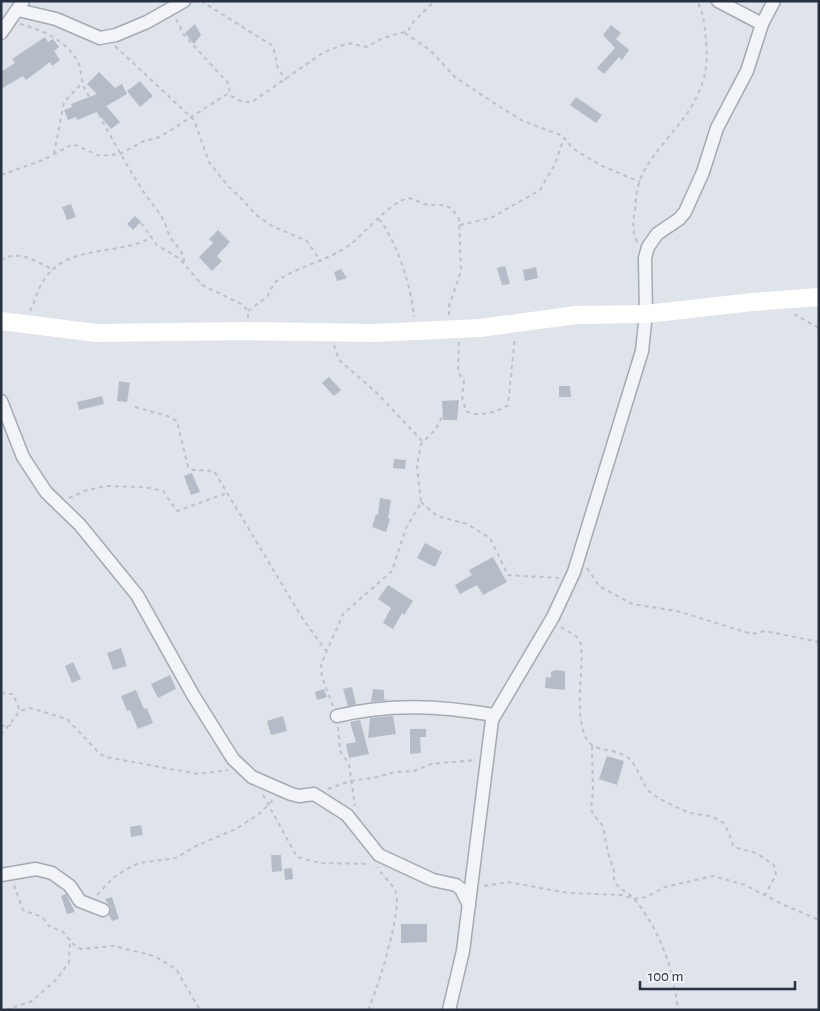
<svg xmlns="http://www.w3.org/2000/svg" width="820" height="1011" viewBox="0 0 820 1011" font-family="'Alegreya Sans',sans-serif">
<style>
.building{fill:#b6bcc7}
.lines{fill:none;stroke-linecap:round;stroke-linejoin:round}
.street-casing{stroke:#a4aab4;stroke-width:15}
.path{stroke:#bdc1c8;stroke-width:2;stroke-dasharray:4 4;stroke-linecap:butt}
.street{stroke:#f2f4f7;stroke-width:12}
.secondary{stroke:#fff;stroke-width:18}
</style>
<rect width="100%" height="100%" fill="#dfe3ea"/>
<g class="building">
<path d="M195,24L201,35L194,44L185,33Z"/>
<path d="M611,25L621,33L616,39L629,50L622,60L619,57L604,74L597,68L615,48L603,35Z"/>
<path d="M45,37L48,42L53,39L59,47L54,51L60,60L52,66L50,62L26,80L23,76L1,89V72L15,63L12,59Z"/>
<path d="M99,72L115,88L122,84L127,94L106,106L120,122L111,129L97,112L77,120L76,117L68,120L64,110L72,107L71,104L97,94L87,84Z"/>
<path d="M140,81L153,96L140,107L127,91Z"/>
<path d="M576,97L602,115L596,123L570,105Z"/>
<path d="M71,204L76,217L67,220L62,207Z"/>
<path d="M135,216L141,222L133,230L127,224Z"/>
<path d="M218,230L230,242L217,256L222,261L212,271L199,257L213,243L209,239Z"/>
<path d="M505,266L510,284L502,285L497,268Z"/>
<path d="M536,267L538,278L525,281L523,270Z"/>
<path d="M341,269L347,278L337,281L334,272Z"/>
<path d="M329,377L341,390L334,396L322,383Z"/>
<path d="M119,381L130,383L127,402L117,401Z"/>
<path d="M559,386H570L571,397H559Z"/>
<path d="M102,396L104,404L79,410L77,402Z"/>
<path d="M459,400L457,420H443L442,401Z"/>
<path d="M394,459L406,460L405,469L393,468Z"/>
<path d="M192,473L200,492L191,495L184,476Z"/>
<path d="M380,498L391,500L388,518L390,519L386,532L372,527L376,514L378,515Z"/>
<path d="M425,543L442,552L435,567L417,558Z"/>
<path d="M493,557L507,582L483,595L477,585L460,594L455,585L472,575L469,570Z"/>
<path d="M388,585L413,601L404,615L402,613L393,629L383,623L391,608L378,599Z"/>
<path d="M121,648L127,666L113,670L107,653Z"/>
<path d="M73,662L81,679L72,683L65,666Z"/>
<path d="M555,670L565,671V690L545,688L546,677L551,678V672Z"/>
<path d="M170,675L176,689L158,698L151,684Z"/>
<path d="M352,687L356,704L348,706L343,689Z"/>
<path d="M324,689L327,697L317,700L315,692Z"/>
<path d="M373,689L384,690V699L389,700L371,702Z"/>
<path d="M136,690L144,709L147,708L153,723L138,729L130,710L127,711L121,696Z"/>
<path d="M283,716L287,731L271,735L267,721Z"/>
<path d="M393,716L396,734L368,738L370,718Z"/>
<path d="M360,720L369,754L349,758L346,744L356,742L350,722Z"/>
<path d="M410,729H426V737H420L421,753L410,754Z"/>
<path d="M607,756L624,761L617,785L599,779Z"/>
<path d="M141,825L143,835L131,837L130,827Z"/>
<path d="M271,855H281L282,871L272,872Z"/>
<path d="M292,868L293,879L285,880L284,869Z"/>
<path d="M66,894L75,912L67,914L61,896Z"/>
<path d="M112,897L119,919L112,921L109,915L111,908L105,899Z"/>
<path d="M401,924H427V942L401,943Z"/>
</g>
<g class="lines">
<defs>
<g id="street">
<path d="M718,1L762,24"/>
<path d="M18,10L56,19L100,38L116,35L147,22L184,1"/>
<path d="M1,33L23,1"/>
<path d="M1,401L23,457L46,492L80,525L137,595L193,695L233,759L252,777L291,794L299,796L314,794L347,815L379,855L433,880L456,885L461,889L469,905"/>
<path d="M337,716C391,703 440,706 494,715"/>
<path d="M1,875L36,869L52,873L70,886L80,901L103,910"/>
<path d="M449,1010L463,951L492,720L553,617L574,572L642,351L646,314L645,258L648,247L657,234L679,219L685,212L703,172L717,128L747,71L762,24L774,1"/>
</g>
</defs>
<use href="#street" class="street-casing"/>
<g class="path">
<path d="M201,1L273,46L278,69L286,80"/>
<path d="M176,19L184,35L228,83L230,94"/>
<path d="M20,24C42,30 64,39 77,60C82,68 80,80 85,89C104,124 123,160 145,194C151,203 158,210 163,219C166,224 167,231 170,237C176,246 184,251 184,263"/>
<path d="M405,33L431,51L455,77L497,105L523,121L563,136L572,148L600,165L640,182"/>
<path d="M115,46L194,120L209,162L228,186L242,199L255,214L272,226L307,241L321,262"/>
<path d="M54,154L64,102L83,82"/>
<path d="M1,175L43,160L73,144L100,156L120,154L144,141L160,137L227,94L243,102H252L324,52L349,43L366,47L383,38L408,31L414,21L435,1"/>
<path d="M379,219C398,243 411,287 414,317"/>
<path d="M141,223L157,245L180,259L202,285L243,305L248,311V318"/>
<path d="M460,225L491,218L540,190L555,164L564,138"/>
<path d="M637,242C632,231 633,221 635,209C636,198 637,186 642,175C657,145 685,124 698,94C706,78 708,59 706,42C705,28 704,13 697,1"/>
<path d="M1,260C20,249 36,262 54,270"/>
<path d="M30,311C35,302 37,291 42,283C65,242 119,257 152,237"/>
<path d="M248,311L267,297L275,282C298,266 328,261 351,244C367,231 389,203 408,198C414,199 419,202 424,204C440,208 447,198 459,219L461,271L449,306V315"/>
<path d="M794,314L819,328"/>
<path d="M459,342L458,372L464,381L462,397L466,411C476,418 499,412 508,405L515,337"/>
<path d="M334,345L339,360L377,393L422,441"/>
<path d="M135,407L168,416L177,421L188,467L193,470L214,471L301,616L326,651"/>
<path d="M69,498L87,490L107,486L145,487L163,491L177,511L227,493"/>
<path d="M421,502L437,516L467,524L490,538L508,575L559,578"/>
<path d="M587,568L599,586L632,604L677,611L752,634L765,631L819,642"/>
<path d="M561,627L577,637L581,644C584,674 574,707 585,736C593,754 610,746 627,757C639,766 640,782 650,792C656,798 683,811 691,813C701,815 715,815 723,823C729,829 730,840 734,847L756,853L774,865L776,875L765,895"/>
<path d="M1,693L13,694L20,711"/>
<path d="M333,706L322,677L321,664L343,614L392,571L406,528L421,503L417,466L421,444L435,430L442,417"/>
<path d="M1,726L11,725"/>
<path d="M338,727L340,751L349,764L355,806"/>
<path d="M1,735L20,711L30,708L67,719L100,754L106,757L198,774L228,770"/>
<path d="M592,746L593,792L591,808L593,814L603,826L608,853L614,871V881C619,889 628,892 634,899C661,931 673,969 678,1010"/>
<path d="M328,789L350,781L373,778L395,772L414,771L431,764L476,760"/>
<path d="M263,795L297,857L320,863L370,864"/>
<path d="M14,885L23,910L42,917L49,926L63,932L74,945L81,949L114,946L154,956L176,969L200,1010"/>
<path d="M484,886L508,882L568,893L621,895L634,899L646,897L665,887L713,876L745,885L782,904L819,920"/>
<path d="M97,895L113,878L127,869L139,863L176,858L196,846L236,829L259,814L274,799"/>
<path d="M6,1010L32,1001L57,979L69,962L70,939"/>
<path d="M368,1010C377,991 402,911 396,893C393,883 382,877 378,867"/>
</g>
<use href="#street" class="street"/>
<path class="secondary" d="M1,321L96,333L246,331L373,333L480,328L576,315L646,314L753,302L819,297"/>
</g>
<rect width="820" height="1011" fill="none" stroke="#273142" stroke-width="5"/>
<path d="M640 981v8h155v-8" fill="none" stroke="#273142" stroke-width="2.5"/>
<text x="648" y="981" font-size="15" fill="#273142" stroke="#eff2f7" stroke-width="4" paint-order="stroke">100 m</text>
</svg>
